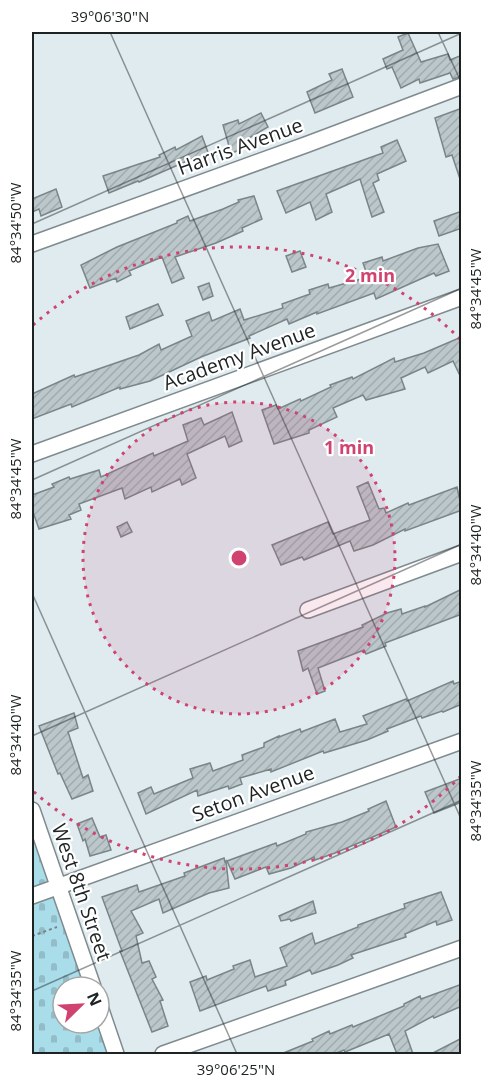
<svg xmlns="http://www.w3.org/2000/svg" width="493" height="1086" viewBox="0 0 493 1086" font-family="'Open Sans',sans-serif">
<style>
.cemetery{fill:url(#cemetery-stones)}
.building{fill:url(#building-hatch);stroke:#7a8588;stroke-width:1.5}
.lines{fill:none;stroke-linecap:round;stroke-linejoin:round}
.minor-casing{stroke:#7f8b8e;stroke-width:18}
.path{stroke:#7a8285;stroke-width:2;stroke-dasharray:3 3;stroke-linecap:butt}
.minor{stroke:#fff;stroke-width:15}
.ticks{fill:none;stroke:#1d2223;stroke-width:1.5;stroke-opacity:0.45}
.ring{fill:none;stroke:#d04370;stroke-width:3;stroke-dasharray:3 6}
.labels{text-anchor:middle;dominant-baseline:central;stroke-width:4.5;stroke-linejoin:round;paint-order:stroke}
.street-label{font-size:20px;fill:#1d2223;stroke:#fff}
.centre{fill:#d04370;stroke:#fff;stroke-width:3}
.ring-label{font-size:18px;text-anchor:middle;font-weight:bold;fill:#d04370;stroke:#fff;stroke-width:4.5;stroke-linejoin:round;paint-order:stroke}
.neatline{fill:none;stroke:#1d2223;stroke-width:2}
.ticks-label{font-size:15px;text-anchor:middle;fill:#1d2223}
</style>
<defs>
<pattern id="cemetery-stones" width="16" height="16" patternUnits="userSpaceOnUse" patternTransform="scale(1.5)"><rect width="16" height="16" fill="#aaddea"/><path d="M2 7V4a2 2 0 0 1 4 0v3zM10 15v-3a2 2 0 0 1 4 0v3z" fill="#92bdc8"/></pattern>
<pattern id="building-hatch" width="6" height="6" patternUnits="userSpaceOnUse" patternTransform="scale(1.5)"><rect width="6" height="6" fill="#bbc7cb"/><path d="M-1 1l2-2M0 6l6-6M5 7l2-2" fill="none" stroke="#a0abae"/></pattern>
</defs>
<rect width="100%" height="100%" fill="#dfebef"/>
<path class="cemetery" d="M32,810L93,987H63V1023H99L116,1054H32Z"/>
<g class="building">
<path d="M408,33L421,62L448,54L450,60L462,55V76L453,79L450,73L420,83L419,79L401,88L392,67L387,69L383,59L403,50L398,37Z"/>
<path d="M342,69L353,97L315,113L307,92L332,80L329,74Z"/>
<path d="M462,108V178L460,179L452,155L446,157L435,118Z"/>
<path d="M261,113L268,127L244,141L247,148L231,153L223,125L238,120L239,124Z"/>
<path d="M202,136L209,155L195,160L194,158L139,182L138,181L109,193L103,176L160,157L159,155L175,147L176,150Z"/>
<path d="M397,140L406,161L377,174L379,180L373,183L384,212L372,217L360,179L326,194L332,212L316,220L310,202L286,213L277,191L383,153L381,147Z"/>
<path d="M56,189L62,207L41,216L39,209L32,212V199Z"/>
<path d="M254,196L262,219L242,228L243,231L216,243L175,257L184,278L172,283L162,257L129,271L131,275L117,282L116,278L90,288L81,265L117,247L177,223V221L188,216L190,221L223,209L239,202L238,200Z"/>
<path d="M462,211V228L439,236L434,221Z"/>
<path d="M438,244L449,271L436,276L434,273L376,299L374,293L317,314V312L289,324L287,319L249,336L250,338L201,357L150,381L120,389V387L72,407L71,404L32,419V394L74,375L75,377L139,355L159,344L161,350L192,336L186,321L209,312L212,321L240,309L244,320L283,308L282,304L310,294L309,290L328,284L329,288L368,277L363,263L382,257L383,261L418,248Z"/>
<path d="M300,251L306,267L292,272L286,256Z"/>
<path d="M209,283L213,296L203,300L198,287Z"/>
<path d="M158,304L163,315L130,329L126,317Z"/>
<path d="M459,338L462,347V380L453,361L428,373L425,367L401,378L405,389L366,400L363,395L333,408L337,417L309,430V433L274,444L262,410L276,405L278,409L300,399L301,401L331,387L330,385L352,377L353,379L394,358L395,362L424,353Z"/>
<path d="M232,412L242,441L229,447L225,436L187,454L196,478L182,485L180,479L152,492L151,487L125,499L122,488L79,504L81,510L69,515L71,519L39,529L32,509V495L54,487L52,484L69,477L70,479L99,470L101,477L153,453L154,456L188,441L183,425L201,418L204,425Z"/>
<path d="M368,482L379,509L384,508L386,513L408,503L409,505L457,487L462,510L405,531V529L373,545L354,551L350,541L304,560L302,557L281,565L272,545L328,522L333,534L370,520L357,487Z"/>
<path d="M127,522L132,532L121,537L117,527Z"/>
<path d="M462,589V614L385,643L386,646L366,654L364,650L318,668L325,691L317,694L308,668L303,671L298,651L363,627L362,625L387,613L401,609L402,614L425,606V607Z"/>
<path d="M453,681L454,684L462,681V704L443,712L442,711L422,718L421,716L387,729L388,731L367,740L324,753L323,751L271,772V769L240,778L242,784L229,789L228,786L198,796L197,790L146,814L138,793L151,787L154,794L193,778L190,769L210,763L213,771L243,760L242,755L264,747V743L279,736V737L300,729L301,732L335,719L340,732L367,724L363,716L406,699L407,701Z"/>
<path d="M74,713L78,728L68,732L83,778L88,775L93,791L72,799L60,773L58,774L39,726Z"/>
<path d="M462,778V802L434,813L425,792Z"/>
<path d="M386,801L396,827L335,853L315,860L314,857L291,868L269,874L266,867L235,879L227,861L276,843L277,846L306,834V832L342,822L369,811L368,809Z"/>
<path d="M92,818L100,837L106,835L111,850L90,856L85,839L83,841L77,824Z"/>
<path d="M224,858L225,862L226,861L229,888L209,893L163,913L159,899L131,911L143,933L136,936L142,963L149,961L156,977L152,979L163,1000L160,1001L168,1026L152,1032L120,951H122L102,897L137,885L139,892L185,876L184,873Z"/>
<path d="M441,892L452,920L437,925L436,921L405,934L406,937L351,955L353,958L338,965L312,974L310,970L285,981L286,985L268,991L266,986L200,1011L190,982L206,976L207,980L234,969L233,966L250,960L255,977L287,966L280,948L312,933L315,944L358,927V925L405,908L404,904Z"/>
<path d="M313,901L316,913L291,921L290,919L281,921L279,916Z"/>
<path d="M462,984V1006L434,1018L433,1016L405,1031L413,1054H397L389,1034L345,1052L344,1050L334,1054H281L313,1041L312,1039L329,1031L330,1034L352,1025L353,1027L404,1006V1004L420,996L421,999Z"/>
<path d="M462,1038V1054H431Z"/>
</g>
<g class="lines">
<defs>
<g id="minor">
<path d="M32,244L308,144L462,86"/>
<path d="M32,454L462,297"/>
<path d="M308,610L462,553"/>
<path d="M32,810L93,987"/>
<path d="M32,896L462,741"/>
<path d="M99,1004L116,1054"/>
<path d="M163,1054L462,948"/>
</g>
</defs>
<use href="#minor" class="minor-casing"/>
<path class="path" d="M32,936L57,927"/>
<use href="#minor" class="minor"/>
</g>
<path class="ticks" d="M110,32L462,821M438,32L462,84M32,224L462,33M32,480L462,288M32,593L237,1054M32,736L462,544M32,991L462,800"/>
<circle cx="239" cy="558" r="156" fill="#d04370" fill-opacity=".12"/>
<g class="ring">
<circle cx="239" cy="558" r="156"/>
<path d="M461 776A311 311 0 0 1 33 791M33 325A311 311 0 0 1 461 340"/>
</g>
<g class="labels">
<g class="street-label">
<text transform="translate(240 146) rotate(-20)">Harris Avenue</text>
<text transform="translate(239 356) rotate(-20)">Academy Avenue</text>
<text transform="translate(253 793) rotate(-20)">Seton Avenue</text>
<text transform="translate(82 892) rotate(71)">West 8th Street</text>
</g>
</g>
<circle cx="239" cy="558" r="9" class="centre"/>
<g class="ring-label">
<text x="370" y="282">2 min</text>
<text x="349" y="454">1 min</text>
</g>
<rect width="493" height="1086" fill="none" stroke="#ffffff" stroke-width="66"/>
<g transform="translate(81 1005) rotate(66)"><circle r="28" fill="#ffffff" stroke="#a5a7a7" stroke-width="1.5"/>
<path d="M0-4.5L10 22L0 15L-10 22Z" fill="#d04370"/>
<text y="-9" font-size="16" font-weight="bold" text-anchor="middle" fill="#1d2223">N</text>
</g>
<rect x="33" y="33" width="427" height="1020" class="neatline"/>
<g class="ticks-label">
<text x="110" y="22">39°06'30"N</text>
<text transform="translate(16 223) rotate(-90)" y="5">84°34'50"W</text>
<text transform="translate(476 289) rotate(-90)" y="5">84°34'45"W</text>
<text transform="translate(16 479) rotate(-90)" y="5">84°34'45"W</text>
<text transform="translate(476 545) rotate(-90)" y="5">84°34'40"W</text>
<text transform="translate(16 735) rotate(-90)" y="5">84°34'40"W</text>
<text transform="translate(476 801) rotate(-90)" y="5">84°34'35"W</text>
<text transform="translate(16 991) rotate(-90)" y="5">84°34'35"W</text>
<text x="236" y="1075">39°06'25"N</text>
</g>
</svg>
